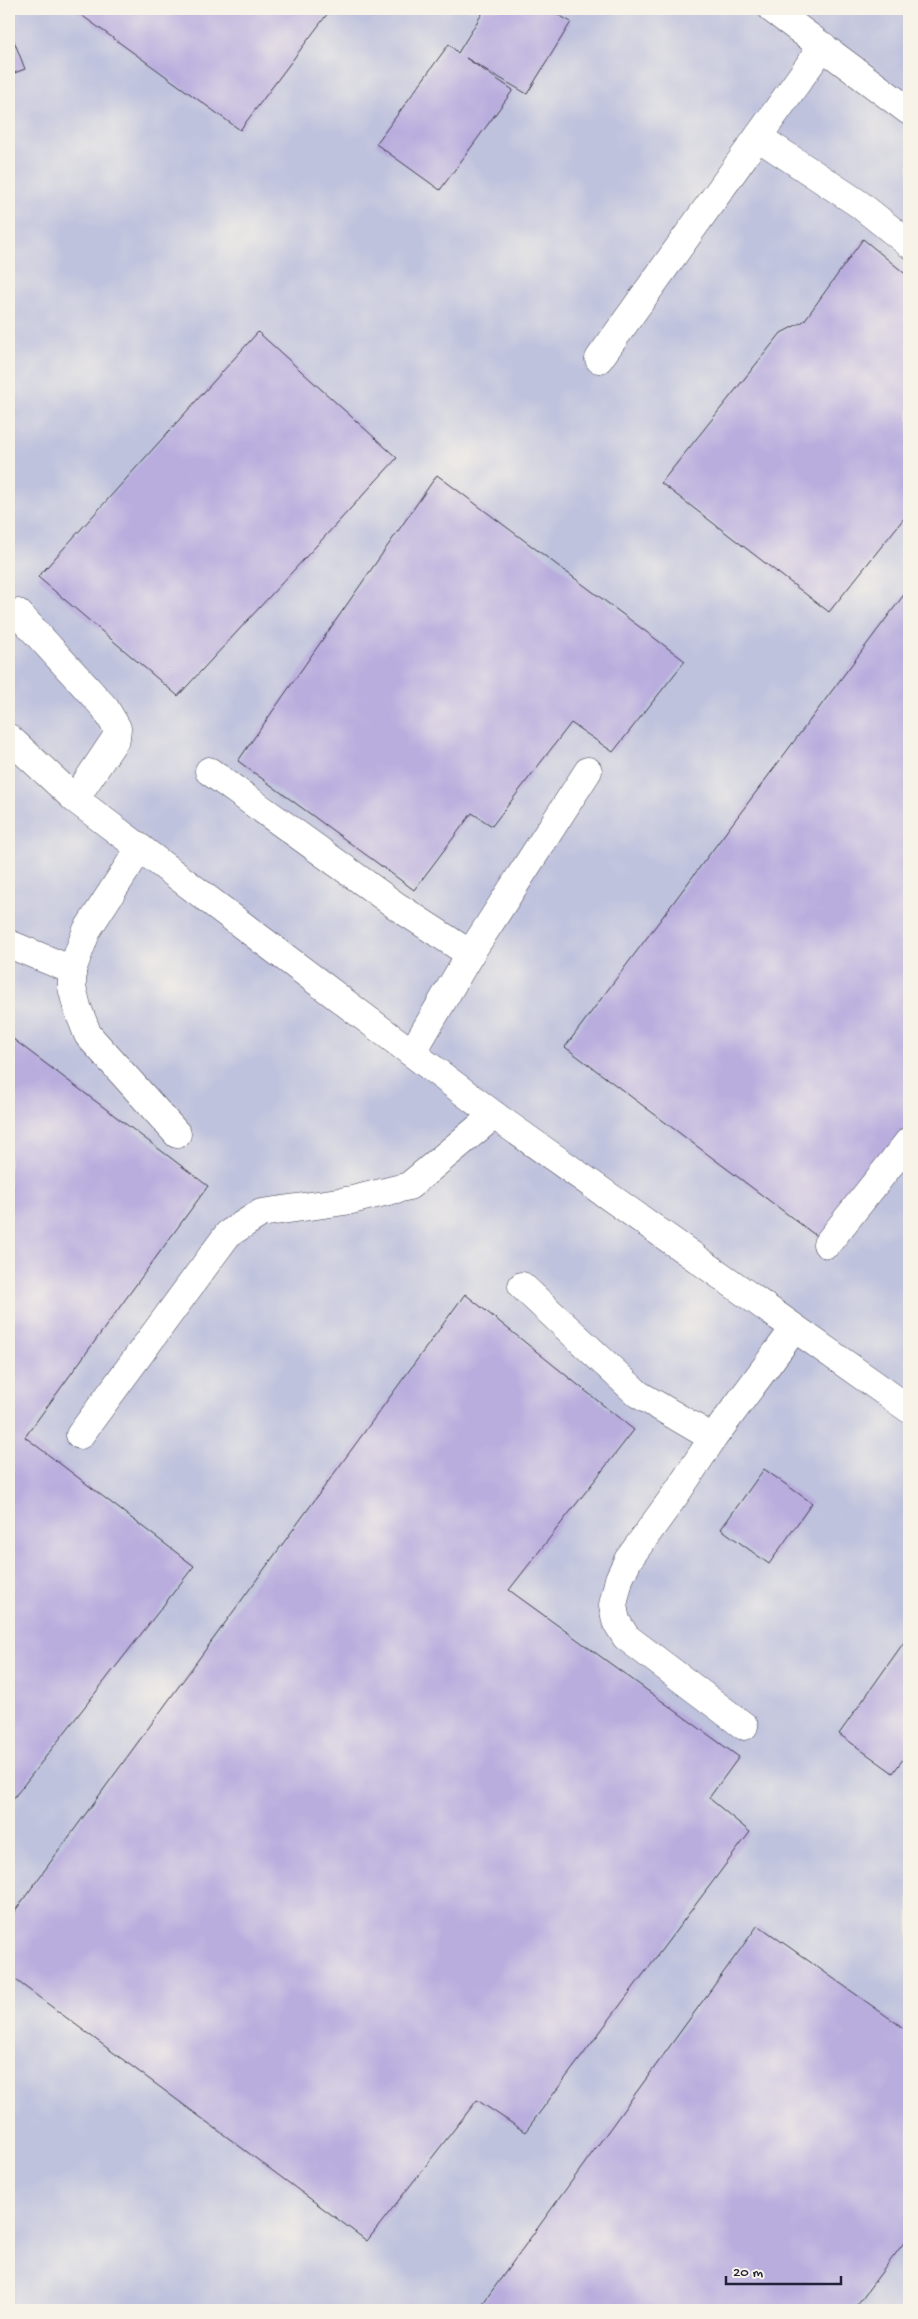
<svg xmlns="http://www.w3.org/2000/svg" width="918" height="2319" viewBox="0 0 918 2319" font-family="'Gochi Hand',sans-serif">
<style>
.industrial{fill:#bfc2dd}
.building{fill:#b9adde}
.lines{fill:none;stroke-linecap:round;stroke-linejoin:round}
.minor-casing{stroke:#414052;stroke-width:29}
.minor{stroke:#fff;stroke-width:28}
</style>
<rect width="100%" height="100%" fill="#f7f3e8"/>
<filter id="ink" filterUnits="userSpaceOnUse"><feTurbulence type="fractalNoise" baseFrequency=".02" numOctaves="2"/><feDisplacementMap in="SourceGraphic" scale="10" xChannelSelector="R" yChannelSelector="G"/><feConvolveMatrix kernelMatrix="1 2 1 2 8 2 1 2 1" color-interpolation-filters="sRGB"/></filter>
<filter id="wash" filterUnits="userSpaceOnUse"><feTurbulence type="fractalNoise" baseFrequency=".0096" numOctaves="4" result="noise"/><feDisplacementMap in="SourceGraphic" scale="20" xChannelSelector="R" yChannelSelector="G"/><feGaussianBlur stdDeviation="1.12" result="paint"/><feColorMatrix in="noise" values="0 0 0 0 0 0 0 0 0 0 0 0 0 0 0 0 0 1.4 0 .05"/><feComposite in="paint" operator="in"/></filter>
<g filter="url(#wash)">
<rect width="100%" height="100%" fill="#f2ead4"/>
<rect class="industrial" x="9" y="9" width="900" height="2301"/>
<g id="blocks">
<g class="building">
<path d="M73,9H331L240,130Z"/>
<path d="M485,9H548L571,22L527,94L466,58L513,90L440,190L376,144L449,44L458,53Z"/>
<path d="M9,28L25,69L9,75Z"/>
<path d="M863,239L909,277V512L829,612L661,483L781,333L804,321Z"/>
<path d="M258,332L397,458L178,696L38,577Z"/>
<path d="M437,475L685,661L613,752L571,723L492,826L472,813L414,890L238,761Z"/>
<path d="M909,588V1135L827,1244L565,1047Z"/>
<path d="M9,1036L208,1186L25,1437L194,1566L9,1804Z"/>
<path d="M465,1294L634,1430L509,1590L739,1757L709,1798L750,1832L525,2132L477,2100L367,2241L9,1975V1919Z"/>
<path d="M764,1469L812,1503L769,1564L721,1529Z"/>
<path d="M909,1635V1751L893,1773L839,1734Z"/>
<path d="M758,1925L909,2032V2236L853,2310H478Z"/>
</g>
</g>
</g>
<g filter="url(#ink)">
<use href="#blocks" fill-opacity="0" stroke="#414052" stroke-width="1"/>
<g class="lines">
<defs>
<g id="minor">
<path d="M772,9L909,111"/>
<path d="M758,137L859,204L909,244"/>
<path d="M599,359L823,46"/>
<path d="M18,613L105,708L117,728L116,738L75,799"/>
<path d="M9,738L75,799L494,1115L909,1409"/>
<path d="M209,771L398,907L470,954"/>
<path d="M140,848L87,930L72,970V987L77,1007L88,1035L177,1134"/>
<path d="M9,944L72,970"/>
<path d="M412,1053L470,954L588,771"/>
<path d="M827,1244L909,1141"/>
<path d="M522,1286L638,1394L713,1438"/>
<path d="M80,1435L228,1234L261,1213L352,1200L409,1186L494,1115"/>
<path d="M744,1726L626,1637L616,1621L613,1605L619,1579L628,1560L678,1491L713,1438L794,1329"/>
</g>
</defs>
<use href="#minor" class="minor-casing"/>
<use href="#minor" class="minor"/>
</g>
</g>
<rect width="918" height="2319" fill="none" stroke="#f7f3e8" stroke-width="30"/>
<path d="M726 2276v8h115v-8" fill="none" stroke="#22223b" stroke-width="2.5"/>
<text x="733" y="2276" font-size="15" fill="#22223b" stroke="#f7f3e8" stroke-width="4" paint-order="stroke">20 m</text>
</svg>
